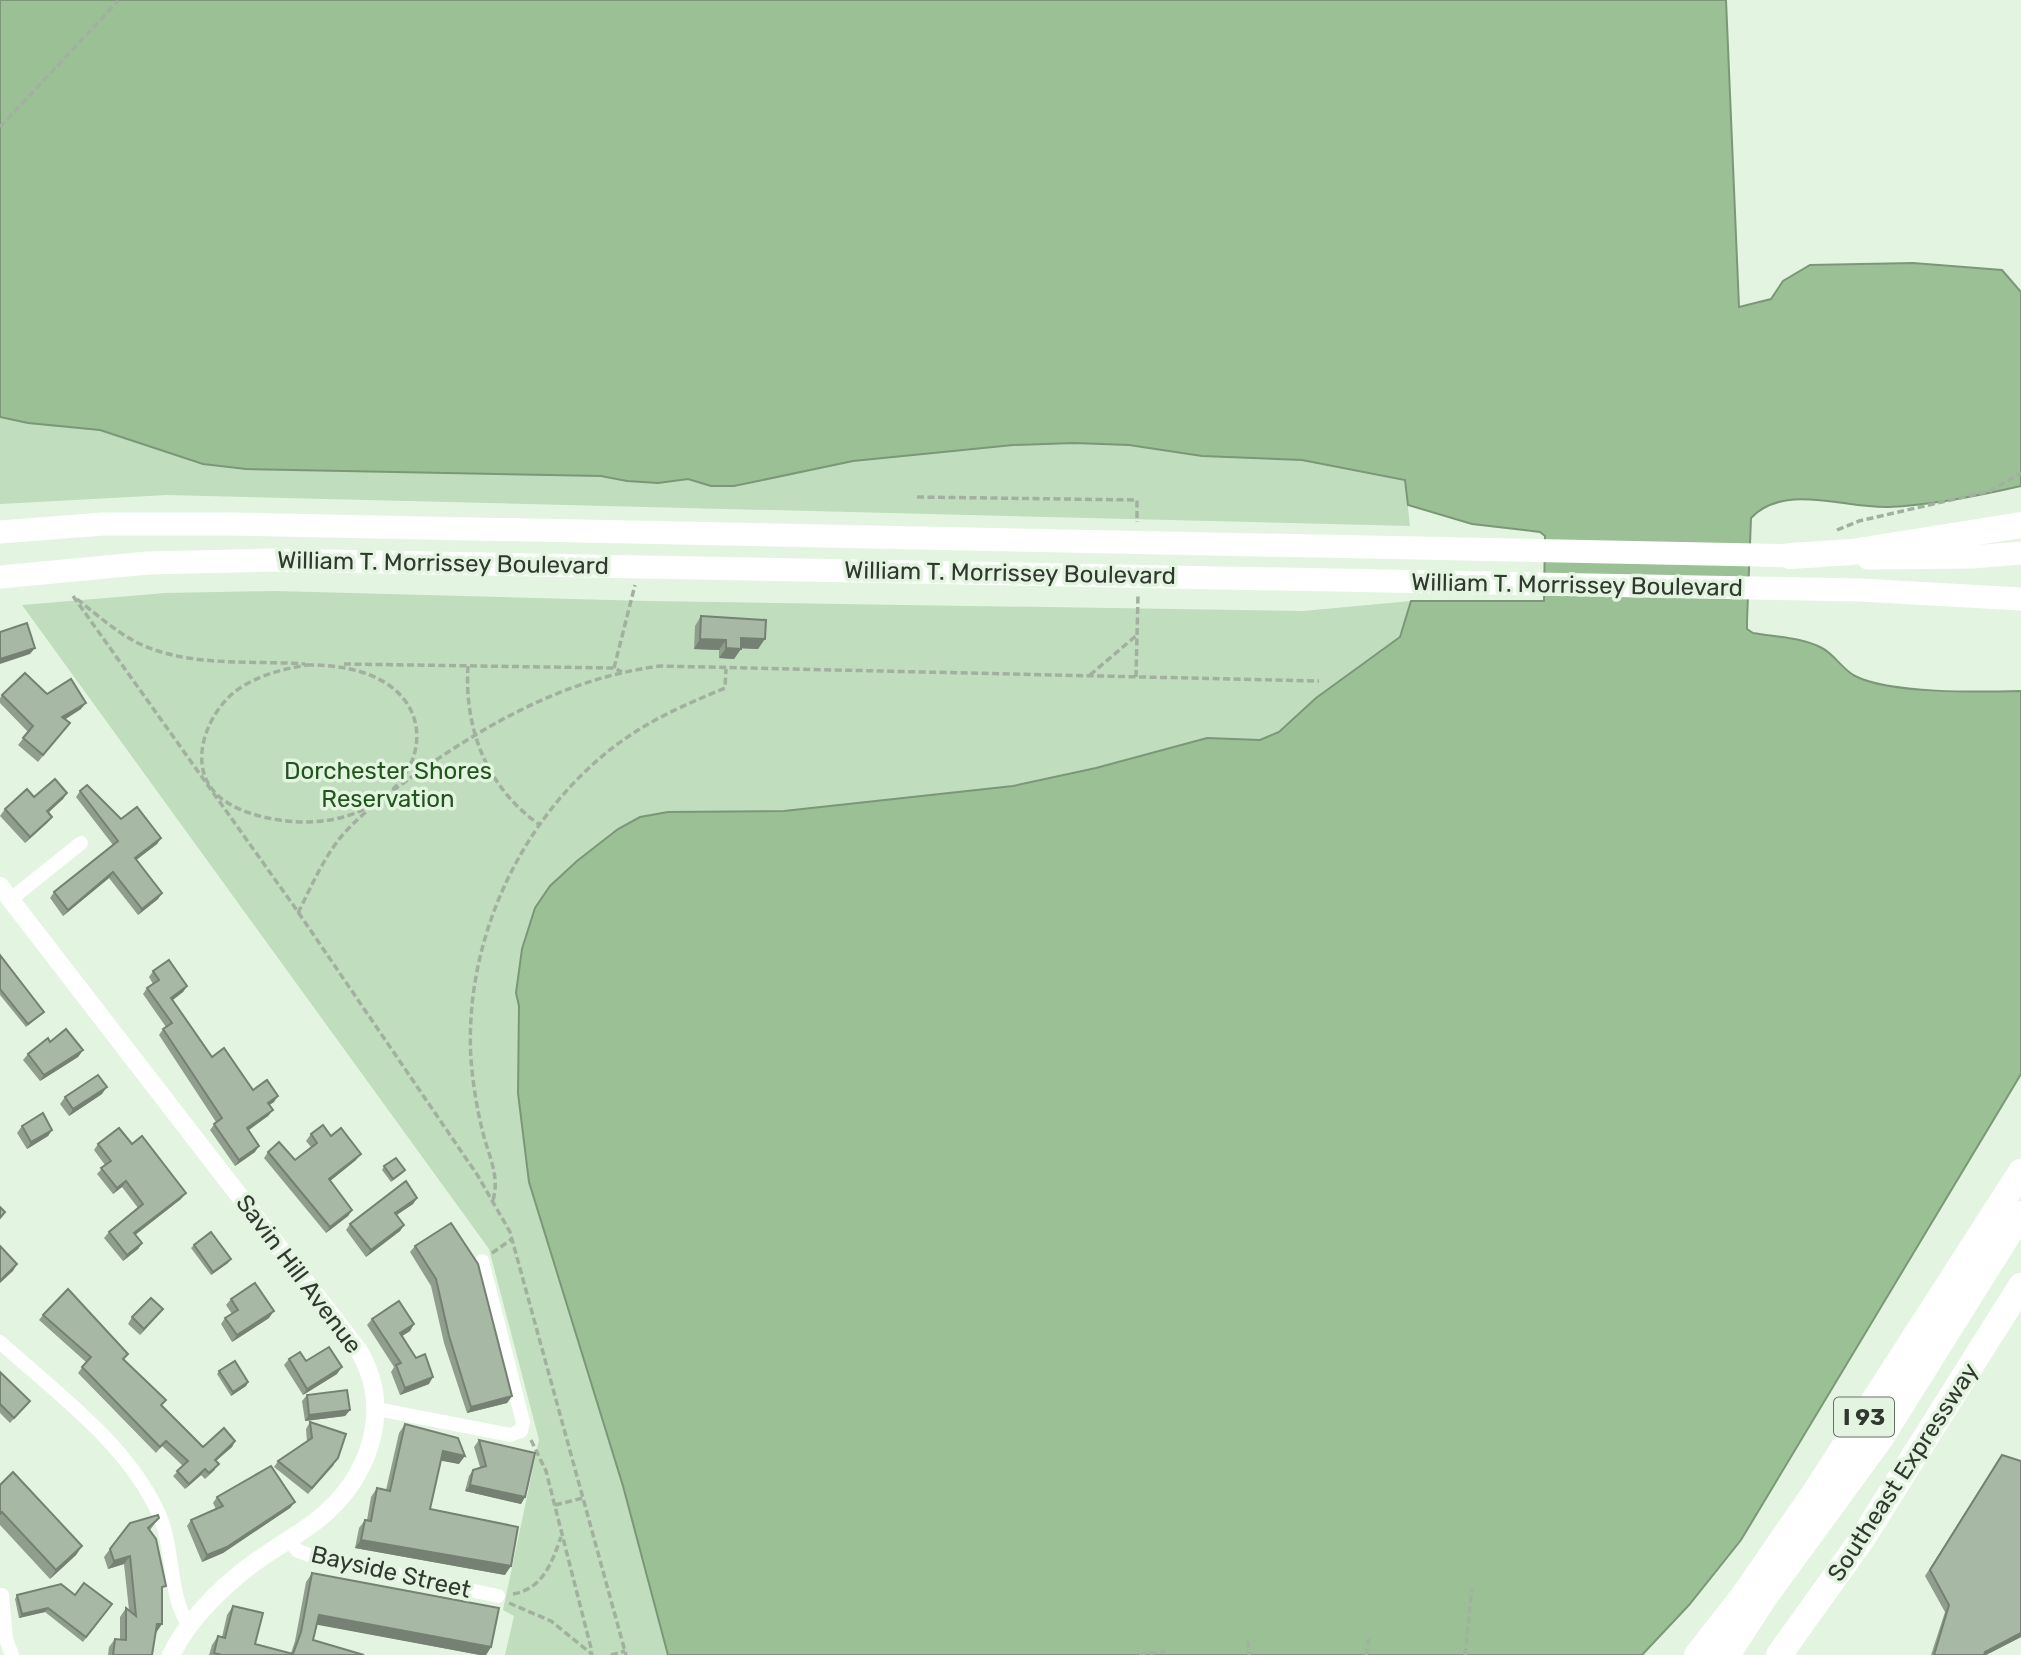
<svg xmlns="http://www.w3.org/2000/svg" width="2021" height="1655" viewBox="0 0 2021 1655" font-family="Rubik,sans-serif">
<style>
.green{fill:#c0ddbd}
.water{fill:#9bc096;stroke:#7b9777;stroke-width:2}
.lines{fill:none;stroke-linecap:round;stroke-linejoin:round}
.path{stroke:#a2b0a0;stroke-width:3.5;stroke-dasharray:7 3.5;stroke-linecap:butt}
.minor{stroke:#fff;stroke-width:14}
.tertiary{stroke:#fff;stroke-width:18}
.primary{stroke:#fff;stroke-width:23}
.motorway{stroke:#fff;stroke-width:26}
.wall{fill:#909e8d}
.shaded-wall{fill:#758173}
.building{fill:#a7b8a4;stroke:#758173;stroke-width:2}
.labels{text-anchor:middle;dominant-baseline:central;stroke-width:7;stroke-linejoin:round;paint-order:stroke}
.shield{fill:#e3f5e0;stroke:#667165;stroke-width:2}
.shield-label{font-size:23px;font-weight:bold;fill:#313830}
.street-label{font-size:24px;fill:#313830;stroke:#e3f5e0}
.park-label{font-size:24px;fill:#22541e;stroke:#e3f5e0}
</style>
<rect width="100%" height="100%" fill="#e3f5e0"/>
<g class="green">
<path d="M0,417L28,423L100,430L203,464L246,469L601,476L627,481L658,483L688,479L711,486H734L853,461L1013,445L1074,443L1129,445L1202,456L1302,460L1405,480L1410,526L167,495L0,504Z"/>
<path d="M275,591L648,601L1303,611L1411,601L1400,637L1316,698L1279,732L518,1093L529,1182L623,1486L668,1655H505L514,1616L503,1610L539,1440L489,1249L22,605L165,593Z"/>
</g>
<path class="water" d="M0,0H1726L1739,307L1771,299L1783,281L1810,265L1913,263L2002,270L2021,292V486C1978,496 1933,505 1889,507C1846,509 1785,482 1751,518L1747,621V629L1753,633C1775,637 1802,637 1822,648C1834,654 1842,669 1855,676C1890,694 1980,692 2021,691V1074L1741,1540L1689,1605L1642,1655H668L623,1486L529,1182L518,1093L519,1006L516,993L522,949L535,908L550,886L577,861L618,829L640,817L668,812L784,811L1013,786L1096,768L1207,738L1260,740L1279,732L1316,698L1400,637L1411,601H1544L1545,536L1540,532L1472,524L1408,505L1405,480L1302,460L1202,456L1129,445L1074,443L1013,445L853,461L734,486H711L688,479L658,483L627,481L601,476L246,469L203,464L100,430L28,423L0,417Z"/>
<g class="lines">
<g class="path">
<path d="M0,127L118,1"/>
<path d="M917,497L1137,500V522"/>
<path d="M1837,530L1859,521L1990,491L2021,473"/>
<path d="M73,596L296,909L478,1176L510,1232L626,1655"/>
<path d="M77,599C96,614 114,630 134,641C185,668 249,660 305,664"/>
<path d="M344,664L614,668L622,672"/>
<path d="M307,665C470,663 438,825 300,822C272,821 229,812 212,789C188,758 210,710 237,690C258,675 283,669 307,665Z"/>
<path d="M468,666C464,729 487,788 540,825"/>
<path d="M614,668L635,585"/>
<path d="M1090,675L1137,635"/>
<path d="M1136,677L1138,595"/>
<path d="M298,913C311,887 322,861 340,838C361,813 387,795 413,776C488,723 567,678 660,666L1319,681"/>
<path d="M493,1200C500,1176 489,1157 483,1133C477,1110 473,1084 471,1060C463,934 528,801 635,732C663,714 694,701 725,688L726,669"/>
<path d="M492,1253L512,1239"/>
<path d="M531,1440L546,1471L592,1652"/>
<path d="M555,1505L583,1498"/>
<path d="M513,1594C543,1589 552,1562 561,1537"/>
<path d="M509,1603L551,1621L593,1655"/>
<path d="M1248,1641L1249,1655"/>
<path d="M611,1655L625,1651"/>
<path d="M1139,1655L1166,1651"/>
<path d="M1366,1655L1369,1639"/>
<path d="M1465,1655L1472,1589"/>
</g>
<g class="minor">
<path d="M11,899L81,843"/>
<path d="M0,1342C57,1394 126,1442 159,1514C174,1547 169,1602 190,1626"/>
<path d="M377,1409L510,1435L521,1431L523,1422L482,1261"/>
<path d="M288,1540L298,1551L312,1556L498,1596"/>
<path d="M2,1595L6,1639L12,1655"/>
</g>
<path class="tertiary" d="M0,886L359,1351C394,1411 369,1480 316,1521C290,1541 261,1555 236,1577C211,1598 186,1625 171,1655"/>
<g class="primary">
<path d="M0,532L103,524H232L1806,556"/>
<path d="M1868,558L1972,557L2021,553"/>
<path d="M0,577L148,563L273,560L1860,590L2021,599"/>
</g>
<g class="motorway">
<path d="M1790,556L1852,552L2021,525"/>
<path d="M1697,1655L1744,1595L1817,1489L2021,1172"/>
<path d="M1727,1655L1764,1598L1880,1439L2021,1214"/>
<path d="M1779,1655L1862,1539L2021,1286"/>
</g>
</g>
<g class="wall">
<path d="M701,616L758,649L741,648L734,659L719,658V650L694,649L695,626Z"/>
<path d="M47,694L81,709L65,719L70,723L38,762L18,745L28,732L0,703V698L2,695Z"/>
<path d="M80,791L121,819L161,838L157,844L136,860L162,893L158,899L138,915L109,878L63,916L50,898L54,892L113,845L76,797Z"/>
<path d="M67,793L63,799L48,813L52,817L47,823L25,843L0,816L5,809L34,797Z"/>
<path d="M0,955L44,1012L41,1015L26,1027L0,995Z"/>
<path d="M153,971L187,986L183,992L173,1000L212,1057L253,1090L274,1102L269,1105L273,1110L268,1116L249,1130L255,1152L235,1166L210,1130L216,1122L159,1035L163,1029L166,1027L143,994L147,988L153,984L149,977Z"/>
<path d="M83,1050L78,1057L40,1081L23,1060L28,1054Z"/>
<path d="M102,1094L69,1116L60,1104L65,1097Z"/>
<path d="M22,1126L52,1130L48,1136L27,1149L17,1133Z"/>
<path d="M311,1134L331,1136L356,1160L330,1181L352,1210L348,1216L326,1233L264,1158L268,1152L295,1160L311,1147L306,1141Z"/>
<path d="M98,1144H132L181,1199L135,1235L142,1243L138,1249L123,1261L104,1238L109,1232L138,1208L122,1187L113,1194L97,1174L105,1165L94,1150Z"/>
<path d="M384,1166L405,1170L403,1173L391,1182L382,1170Z"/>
<path d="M417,1198L413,1204L396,1215L404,1225L400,1231L366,1257L346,1230L350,1224Z"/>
<path d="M194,1245L228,1263L211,1275L191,1248Z"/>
<path d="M415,1246L512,1396L507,1403L467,1413L444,1343L431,1286L410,1252Z"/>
<path d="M231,1299L269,1318L232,1342L221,1324L225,1318L232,1314L226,1305Z"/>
<path d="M163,1309L140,1335L128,1324L132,1317Z"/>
<path d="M43,1315L124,1360L161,1406L203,1447L235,1441L232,1447L216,1461L215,1470L205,1479L201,1475L185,1489L173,1476L183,1466L162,1446L156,1453L78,1373L86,1362L39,1320Z"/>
<path d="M372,1319L414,1324L410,1331L402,1336L429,1384L400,1395L391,1372L394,1367L367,1325Z"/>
<path d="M289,1359L337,1374L303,1395L284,1365Z"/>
<path d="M219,1371L248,1382L246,1386L231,1396L217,1374Z"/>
<path d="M0,1372L30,1401L10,1423L0,1413Z"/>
<path d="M307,1395L350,1410L345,1416L305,1421L302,1401Z"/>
<path d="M310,1422L334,1465L308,1494L274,1467L278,1461L307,1442L306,1429Z"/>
<path d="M405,1424L459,1464L441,1460L430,1509L505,1575L355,1548L359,1528L365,1520H367L371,1497L377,1488L386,1490L399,1433Z"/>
<path d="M479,1440L525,1497L521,1504L465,1491L469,1476L473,1470L480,1467L474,1447Z"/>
<path d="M2021,1461V1637L1986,1655H1931L1945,1612L1925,1576L1997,1462Z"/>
<path d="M0,1485L82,1546L76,1555L50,1579L0,1525Z"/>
<path d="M217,1497L295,1502L290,1508L223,1553L202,1562L187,1526L191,1520L216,1509L213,1503Z"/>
<path d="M159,1518L150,1530L162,1592V1624L155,1633L152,1655H108L109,1647L115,1639H120V1617L126,1608L129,1610L124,1564L108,1569L104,1557L110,1549Z"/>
<path d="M312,1573L491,1647L486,1655H480L317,1624L313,1640L364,1655H209L212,1645L218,1636L222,1637L227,1615L233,1606L255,1644L291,1653L295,1641L306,1582Z"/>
<path d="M17,1595H75L112,1604L83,1642L45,1612L19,1618L15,1599Z"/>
</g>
<g class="shaded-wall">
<path d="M741,638L765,639L758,649L734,648Z"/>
<path d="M700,639L726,640L719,650L694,649Z"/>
<path d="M35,648L30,654L0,664V659Z"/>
<path d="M726,648L741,649L734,659L719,658Z"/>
<path d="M86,703L81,709L58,724L62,717Z"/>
<path d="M67,793L63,799L42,818L47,811Z"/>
<path d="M52,817L47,823L25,843L30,837Z"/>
<path d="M161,838L157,844L131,864L135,858Z"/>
<path d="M113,872L109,878L63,916L68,910Z"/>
<path d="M162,893L158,899L138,915L142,909Z"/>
<path d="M187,986L183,992L167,1004L171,998Z"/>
<path d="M83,1050L78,1057L40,1081L44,1075Z"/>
<path d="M107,1087L102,1094L69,1116L73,1109Z"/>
<path d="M278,1096L274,1102L263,1109L268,1103Z"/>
<path d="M273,1110L268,1116L243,1134L247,1128Z"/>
<path d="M52,1130L48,1136L27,1149L31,1142Z"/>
<path d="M259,1146L255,1152L235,1166L239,1160Z"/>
<path d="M361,1154L356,1160L325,1185L329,1179Z"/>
<path d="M126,1181L122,1187L113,1194L117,1188Z"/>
<path d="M186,1193L181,1199L130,1239L134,1233Z"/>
<path d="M417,1198L413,1204L391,1219L395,1213Z"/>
<path d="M352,1210L348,1216L326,1233L330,1227Z"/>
<path d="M404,1225L400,1231L366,1257L371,1250Z"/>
<path d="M142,1243L138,1249L123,1261L127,1255Z"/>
<path d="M231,1259L228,1263L211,1275L213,1272Z"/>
<path d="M17,1264L13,1271L0,1283V1281Z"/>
<path d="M163,1309L158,1315L140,1335L144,1329Z"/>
<path d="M274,1311L269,1318L232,1342L237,1335Z"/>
<path d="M414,1324L410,1331L396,1340L400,1333Z"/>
<path d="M342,1367L337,1374L303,1395L307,1389Z"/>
<path d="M433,1377L429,1384L400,1395L405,1388Z"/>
<path d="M248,1382L246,1386L231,1396L233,1392Z"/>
<path d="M512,1396L507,1403L467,1413L471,1407Z"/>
<path d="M350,1410L345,1416L305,1421L309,1415Z"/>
<path d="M235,1441L232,1447L211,1465L215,1460Z"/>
<path d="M443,1451L465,1456L459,1464L437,1460Z"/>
<path d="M205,1469L201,1475L185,1489L189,1484Z"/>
<path d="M470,1485L525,1497L521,1504L465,1491Z"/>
<path d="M295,1502L290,1508L223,1553L202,1562L207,1555Z"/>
<path d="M361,1540L511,1566L505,1575L355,1548Z"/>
<path d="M82,1546L76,1555L50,1579L56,1570Z"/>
<path d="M130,1556L124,1564L108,1569L114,1561Z"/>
<path d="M48,1608L45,1612L19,1618L22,1614Z"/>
<path d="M319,1615L491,1647L486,1655H480L313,1624Z"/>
<path d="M157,1624H162L156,1633H151Z"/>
<path d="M2021,1633V1637L1986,1655H1983L1985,1652Z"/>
</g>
<g class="building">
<path d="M701,616L766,620L765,639L741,638V649L726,648V640L700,639Z"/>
<path d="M27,623L35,648L0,659V632Z"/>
<path d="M25,673L47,694L71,679L86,703L62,717L70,723L43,755L23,738L33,726L2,695Z"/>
<path d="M55,779L67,793L47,811L52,817L30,837L5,809L27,789L34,797Z"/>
<path d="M87,785L121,819L137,807L161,838L135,858L162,893L142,909L113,872L68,910L54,892L118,841L80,791Z"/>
<path d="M0,955L44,1012L28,1024L0,989Z"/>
<path d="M169,960L187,986L171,998L212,1057L224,1048L253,1090L267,1080L278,1096L268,1103L273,1110L247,1128L259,1146L239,1160L214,1124L222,1118L163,1029L172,1023L147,988L159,980L153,971Z"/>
<path d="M66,1029L83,1050L44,1075L28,1054L48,1038L50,1042Z"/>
<path d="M98,1075L107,1087L73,1109L65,1097Z"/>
<path d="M43,1113L52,1130L31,1142L22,1126Z"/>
<path d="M323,1125L331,1136L341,1128L361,1154L329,1179L352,1210L330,1227L268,1152L279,1142L295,1160L317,1143L311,1134Z"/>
<path d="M119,1128L132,1144L142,1136L186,1193L134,1233L142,1243L127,1255L109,1232L143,1204L126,1181L117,1188L101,1168L111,1161L98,1144Z"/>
<path d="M396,1158L405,1170L393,1179L384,1166Z"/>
<path d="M406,1181L417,1198L395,1213L404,1225L371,1250L350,1224Z"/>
<path d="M0,1207L5,1212L0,1218Z"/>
<path d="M451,1223L478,1264L512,1396L471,1407L449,1336L436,1279L415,1246Z"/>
<path d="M211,1232L231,1259L213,1272L194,1245Z"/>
<path d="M0,1246L17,1264L0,1281Z"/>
<path d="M255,1283L274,1311L237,1335L225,1318L238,1310L231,1299Z"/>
<path d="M68,1289L128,1354L123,1359L166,1400L161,1405L203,1447L224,1428L235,1441L215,1460L219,1464L209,1473L205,1469L189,1484L177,1471L188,1461L166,1441L160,1447L82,1367L91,1357L43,1315Z"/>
<path d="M151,1298L163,1309L144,1329L132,1317Z"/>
<path d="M399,1301L414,1324L400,1333L416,1358L425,1354L433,1377L405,1388L396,1365L401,1363L372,1319Z"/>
<path d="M329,1347L342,1367L307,1389L289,1359L300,1352L306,1361Z"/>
<path d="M235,1361L248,1382L233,1392L219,1371Z"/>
<path d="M0,1372L30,1401L14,1418L0,1404Z"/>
<path d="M347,1390L350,1410L309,1415L307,1395Z"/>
<path d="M310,1422L346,1434L338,1458L312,1488L278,1461L312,1438Z"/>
<path d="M405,1424L458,1438L465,1456L443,1451L430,1509L518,1527L511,1566L361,1540L365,1520L371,1521L377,1488L390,1491Z"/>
<path d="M479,1440L535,1453L525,1497L470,1485L473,1470L486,1466Z"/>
<path d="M2002,1455L2021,1461V1633L1985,1652L1984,1655H1934L1949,1605L1930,1570Z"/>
<path d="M271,1466L295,1502L227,1547L207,1555L191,1520L223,1506L217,1497Z"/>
<path d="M13,1472L82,1546L56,1570L2,1512L0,1514V1485Z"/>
<path d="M158,1515L159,1518L148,1528L156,1539L166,1586L162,1587V1624H157L152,1655H113L115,1639L126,1640V1608L136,1616L130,1556L114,1561L110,1549L130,1523Z"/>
<path d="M312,1573L499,1608L491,1647L319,1615L313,1640L364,1655H222L214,1653L218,1636L225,1638L233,1606L263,1613L255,1644L293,1654L301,1632Z"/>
<path d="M84,1583L112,1604L86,1637L48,1608L22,1614L17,1595L61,1584L75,1595Z"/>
</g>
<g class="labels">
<rect class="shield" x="1834" y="1397.5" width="60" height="39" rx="5"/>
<g class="shield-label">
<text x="1864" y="1417">I 93</text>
</g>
<g class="street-label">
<text transform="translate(443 563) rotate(1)">William T. Morrissey Boulevard</text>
<text transform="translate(1010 573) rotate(1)">William T. Morrissey Boulevard</text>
<text transform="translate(1577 585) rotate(1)">William T. Morrissey Boulevard</text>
<text transform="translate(299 1274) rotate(53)">Savin Hill Avenue</text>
<text transform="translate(1903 1472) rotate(-57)">Southeast Expressway</text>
<text transform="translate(391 1572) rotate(13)">Bayside Street</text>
</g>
<g class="park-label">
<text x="388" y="771">Dorchester Shores<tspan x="388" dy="28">Reservation</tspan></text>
</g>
</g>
</svg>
